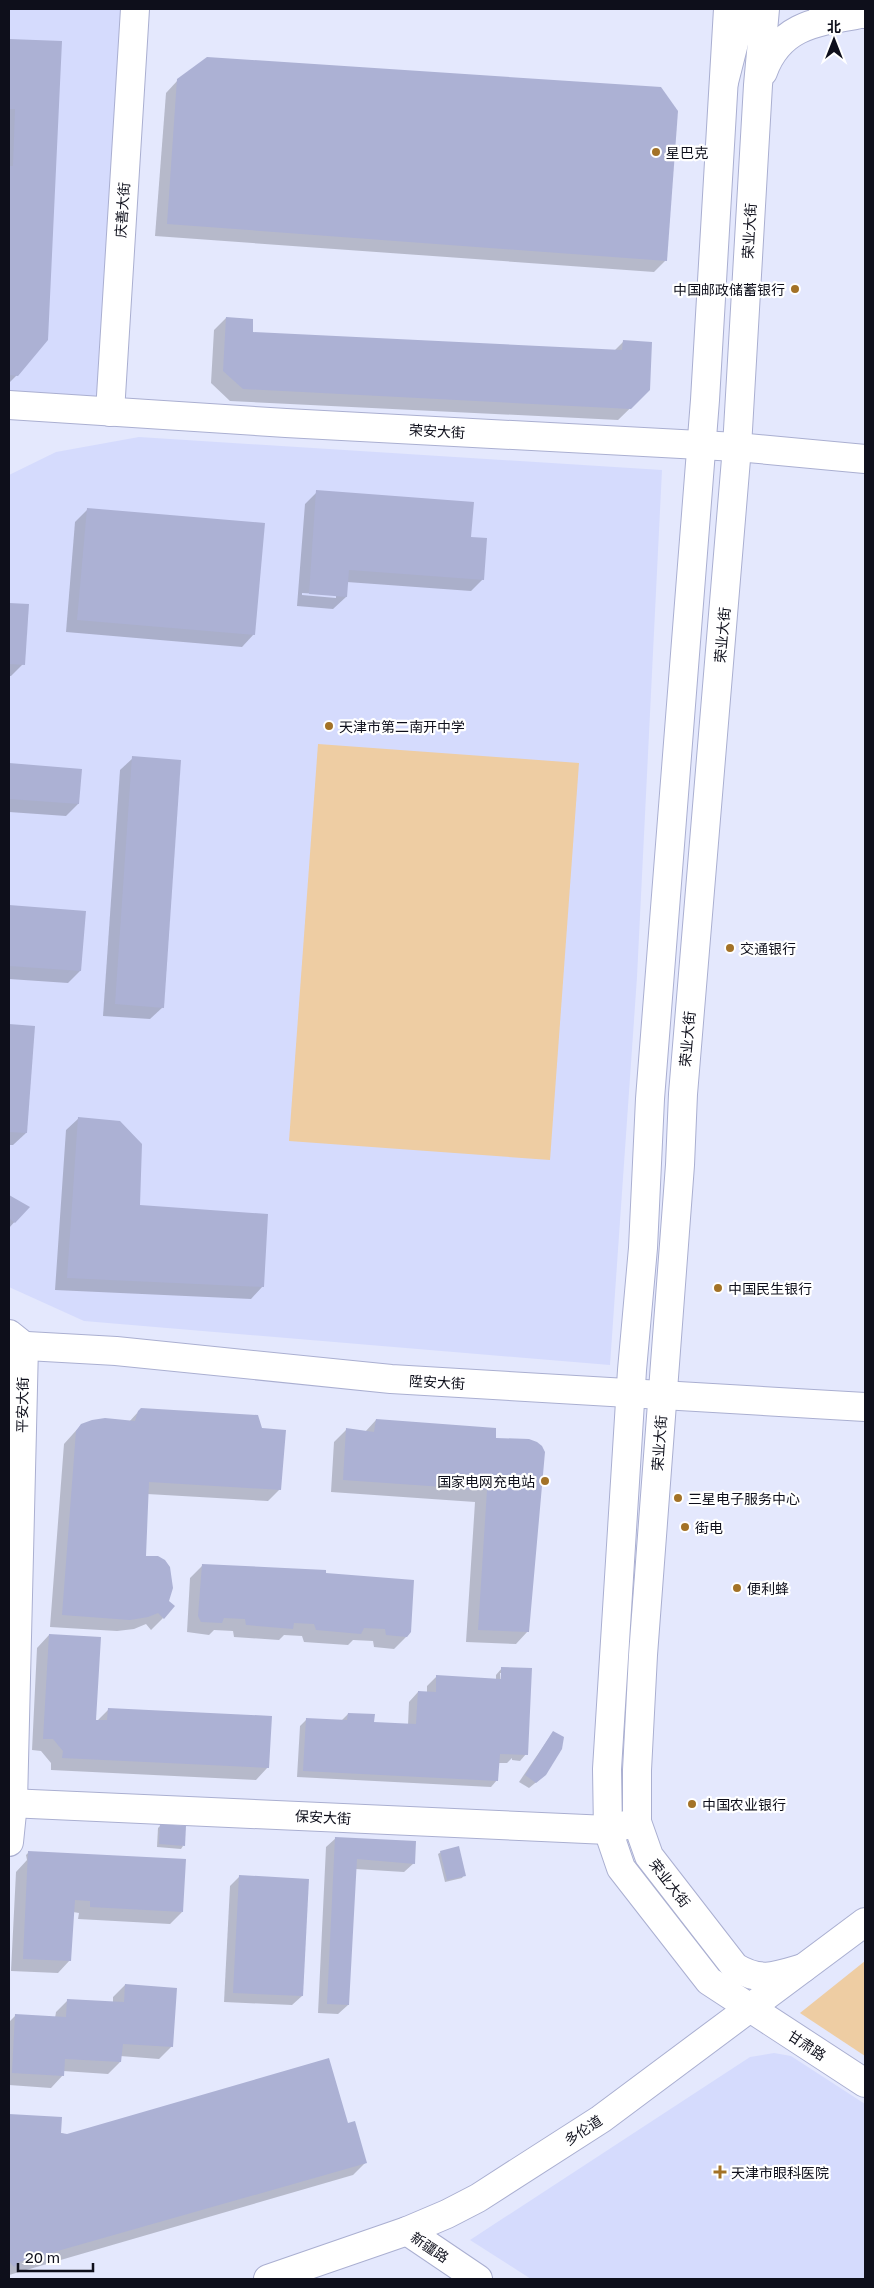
<svg xmlns="http://www.w3.org/2000/svg" width="874" height="2288" viewBox="0 0 874 2288" font-family="'Golos Text','Noto Sans SC',sans-serif">
<style>
.built{fill:#d5dbfd}
.green{fill:#eecda3}
.shadow{fill:#0003;fill-rule:evenodd}
.building{fill:#acb1d4}
.lines{fill:none;stroke-linecap:round;stroke-linejoin:round}
.minor-casing{stroke:#aaafd1;stroke-width:30}
.major-casing{stroke:#aaafd1;stroke-width:30}
.minor{stroke:#fff;stroke-width:28}
.major{stroke:#fff;stroke-width:28}
.poi-dot{fill:#a37227;stroke:#fff;stroke-width:2}
.labels{text-anchor:middle;dominant-baseline:central;stroke-width:4.5;stroke-linejoin:round;paint-order:stroke}
.poi-label{font-size:14px;fill:#0e0f1b;stroke:#fff;text-anchor:start}
.street-label{font-size:14px;fill:#0e0f1b;stroke:#fff}
</style>
<rect width="100%" height="100%" fill="#e4e8fd"/>
<g class="built">
<path d="M9,9H127L103,407L9,397Z"/>
<path d="M139,437L662,470L637,977L610,1365L84,1321L9,1287V475L56,452Z"/>
<path d="M774,2053L791,2056L865,2104V2279H531L470,2240L750,2057Z"/>
</g>
<g class="green">
<path d="M318,744L579,763L550,1160L289,1141Z"/>
<path d="M865,1961V2056L800,2013Z"/>
</g>
<g class="shadow">
<path d="M9,40L60,42L17,375L9,383Z"/>
<path d="M178,80L666,260L654,272L155,236L166,93Z"/>
<path d="M226,318L251,333L614,351L623,342L649,390L618,420L230,401L211,383L214,330Z"/>
<path d="M317,492L470,538L483,579L471,591L347,582L346,597L333,609L297,606L305,504ZM302,593L336,595V598L302,595Z"/>
<path d="M87,510L254,634L242,647L66,632L75,522Z"/>
<path d="M9,604L28,606L23,664L11,676H9Z"/>
<path d="M133,758L163,1007L150,1019L103,1016L120,770Z"/>
<path d="M9,765L81,770L78,804L66,816L9,812Z"/>
<path d="M9,906L85,912L80,971L68,983L9,979Z"/>
<path d="M9,1025L34,1027L26,1133L13,1145H9Z"/>
<path d="M79,1118L139,1206L263,1286L251,1299L55,1290L66,1130Z"/>
<path d="M9,1196L28,1207L9,1228Z"/>
<path d="M138,1412L280,1489L268,1501L147,1494L144,1557L163,1618L151,1630L146,1624L134,1629L117,1631L50,1627L64,1444L81,1425L129,1422Z"/>
<path d="M376,1420L495,1439L528,1631L516,1644L466,1642L475,1502L331,1492L334,1442L346,1430L365,1432Z"/>
<path d="M202,1566L324,1574L407,1636L394,1649L374,1647L373,1641L353,1640L348,1645L304,1642L302,1636L284,1635L279,1640L234,1637L233,1631L214,1630L209,1635L187,1632L190,1578Z"/>
<path d="M49,1635L95,1723L108,1710L268,1767L256,1780L51,1770V1763L41,1751L32,1750L37,1648Z"/>
<path d="M502,1668L526,1754L520,1761L512,1760V1758L507,1763H498L497,1780L491,1787L297,1777L300,1726L306,1720H342L348,1714L373,1723L408,1725L409,1702L418,1692L427,1693V1686L437,1676L496,1680V1675ZM500,1673H503L501,1685Z"/>
<path d="M553,1732L545,1775L529,1788L519,1782Z"/>
<path d="M161,1825L183,1846L181,1849L157,1847L158,1828Z"/>
<path d="M336,1838L414,1863L404,1872L355,1869L348,2005L338,2014L318,2013L326,1847Z"/>
<path d="M29,1852L182,1912L170,1924L78,1919L79,1913L73,1912L70,1960L58,1973L11,1971L16,1872L27,1860L26,1855Z"/>
<path d="M441,1852L464,1875L462,1878L445,1882L438,1854Z"/>
<path d="M239,1877L302,1996L292,2005L224,2002L230,1886Z"/>
<path d="M125,1985L172,2046L159,2059L120,2056V2062L108,2074L63,2071V2075L51,2088L9,2085V2022L16,2015L55,2018L56,2012L68,2000L113,2003V1997Z"/>
<path d="M10,2115L67,2135L347,2124L366,2162L353,2175L9,2275Z"/>
</g>
<g class="building">
<path d="M9,39L62,41L48,340L18,376L9,375V166H13L15,109H9Z"/>
<path d="M207,57L661,87L678,111L667,261L167,224L177,79Z"/>
<path d="M226,317L253,319V332L622,350L623,340L652,342L650,390L631,409L243,389L223,371Z"/>
<path d="M316,490L474,502L471,537L487,538L484,580L349,570L347,597L309,594Z"/>
<path d="M87,508L265,523L255,635L77,620Z"/>
<path d="M9,603L29,604L25,665L9,664Z"/>
<path d="M132,756L181,760L164,1008L115,1004Z"/>
<path d="M9,763L82,769L79,804L9,799Z"/>
<path d="M9,905L86,911L81,971L9,966Z"/>
<path d="M9,1024L35,1026L27,1133L9,1132Z"/>
<path d="M78,1117L120,1121L142,1144L140,1205L268,1214L264,1287L67,1278Z"/>
<path d="M9,1195L30,1207L15,1223L9,1218Z"/>
<path d="M141,1408L258,1415L262,1428L286,1430L281,1490L149,1482L146,1556H158L165,1560L170,1567L173,1588L169,1601L175,1606L164,1619L158,1613L148,1617L130,1620L62,1615L76,1431L81,1424L92,1420L105,1418L135,1421L138,1411Z"/>
<path d="M376,1419L496,1428V1438L529,1439L537,1442L542,1446L545,1452L529,1632L478,1630L487,1490L343,1480L346,1428L374,1432Z"/>
<path d="M202,1564L326,1570V1573L414,1580L411,1632L407,1637L386,1635L385,1629L364,1628L361,1634L316,1630L314,1624L294,1623L293,1629L246,1625L245,1619L224,1618L222,1623L201,1622L198,1616Z"/>
<path d="M49,1634L101,1637L96,1720H107L108,1708L272,1716L269,1768L62,1758L63,1751L53,1739H43Z"/>
<path d="M501,1667L532,1668L528,1755L500,1754L498,1781L303,1771L306,1718L347,1720L348,1713L375,1714L374,1722L416,1724L418,1691L436,1692V1675L501,1679Z"/>
<path d="M553,1731L564,1737L562,1749L546,1775L536,1783L525,1775Z"/>
<path d="M160,1824L186,1826L185,1846L159,1844Z"/>
<path d="M335,1837L416,1841L415,1864L357,1859L349,2005L327,2004Z"/>
<path d="M459,1846L466,1876L447,1880L440,1851Z"/>
<path d="M28,1851L186,1859L183,1912L90,1907V1901L75,1900L71,1961L23,1959Z"/>
<path d="M239,1875L309,1879L303,1996L233,1993Z"/>
<path d="M125,1984L177,1988L173,2047L123,2044L121,2062L65,2059L64,2076L12,2073L15,2014L66,2017L67,1999L124,2002Z"/>
<path d="M329,2058L348,2123L355,2121L367,2163L19,2262L14,2267L9,2261V2114L62,2117L61,2133L67,2134Z"/>
</g>
<g class="lines">
<defs>
<g id="minor">
<path d="M728,9L705,400L650,1099L643,1248L632,1370L607,1769L608,1830L621,1868L709,1981L865,2083"/>
<path d="M765,9L758,85L737,447L683,1094L680,1165L643,1655L637,1770V1822L649,1856L735,1967C761,1983 776,1976 803,1968"/>
<path d="M763,72C779,27 814,22 856,15"/>
<path d="M9,405L286,423L737,447L865,459"/>
<path d="M110,412L135,9"/>
<path d="M9,1334L24,1346L13,1803L9,1842"/>
<path d="M9,1345L116,1351L391,1379L865,1407"/>
<path d="M9,1803L608,1830L626,1825"/>
<path d="M407,2231L478,2279"/>
</g>
<g id="major">
<path d="M823,9L865,14"/>
<path d="M724,82L736,35L748,9"/>
<path d="M268,2279L407,2231L447,2214L478,2198L601,2119L865,1922"/>
</g>
</defs>
<use href="#minor" class="minor-casing"/>
<use href="#major" class="major-casing"/>
<use href="#minor" class="minor"/>
<use href="#major" class="major"/>
</g>
<g class="poi-dot">
<circle cx="656" cy="152" r="5"/>
<circle cx="795" cy="289" r="5"/>
<circle cx="329" cy="726" r="5"/>
<circle cx="730" cy="948" r="5"/>
<circle cx="718" cy="1288" r="5"/>
<circle cx="545" cy="1481" r="5"/>
<circle cx="678" cy="1498" r="5"/>
<circle cx="685" cy="1527" r="5"/>
<circle cx="737" cy="1588" r="5"/>
<circle cx="692" cy="1804" r="5"/>
<path d="M717.5 2164.5h5v5h5v5h-5v5h-5v-5h-5v-5h5z"/>
</g>
<g class="labels">
<g class="poi-label">
<text x="666" y="152">星巴克</text>
<text x="785" y="289" text-anchor="end">中国邮政储蓄银行</text>
<text x="339" y="726">天津市第二南开中学</text>
<text x="740" y="948">交通银行</text>
<text x="728" y="1288">中国民生银行</text>
<text x="535" y="1481" text-anchor="end">国家电网充电站</text>
<text x="688" y="1498">三星电子服务中心</text>
<text x="695" y="1527">街电</text>
<text x="747" y="1588">便利蜂</text>
<text x="702" y="1804">中国农业银行</text>
<text x="731" y="2172">天津市眼科医院</text>
</g>
<g class="street-label">
<text transform="translate(122 210) rotate(-86)">庆善大街</text>
<text transform="translate(749 231) rotate(-87)">荣业大街</text>
<text transform="translate(437 431) rotate(3)">荣安大街</text>
<text transform="translate(722 635) rotate(-85)">荣业大街</text>
<text transform="translate(687 1039) rotate(-85)">荣业大街</text>
<text transform="translate(437 1382) rotate(3)">陞安大街</text>
<text transform="translate(22 1405) rotate(-89)">平安大街</text>
<text transform="translate(659 1443) rotate(-86)">荣业大街</text>
<text transform="translate(323 1817) rotate(3)">保安大街</text>
<text transform="translate(670 1883) rotate(52)">荣业大街</text>
<text transform="translate(807 2045) rotate(33)">甘肃路</text>
<text transform="translate(583 2130) rotate(-33)">多伦道</text>
<text transform="translate(430 2247) rotate(34)">新疆路</text>
</g>
</g>
<rect width="874" height="2288" fill="none" stroke="#0e0f1b" stroke-width="20"/>
<g transform="translate(834 40)" stroke="#ffffff" stroke-width="4" paint-order="stroke">
<path d="M0-4L9 19L0 12L-9 19Z" fill="#0e0f1b"/>
<text y="-8" font-size="14" font-weight="bold" text-anchor="middle" fill="#0e0f1b">北</text>
</g>
<path d="M18 2263v8h75v-8" fill="none" stroke="#0e0f1b" stroke-width="2.5"/>
<text x="25" y="2263" font-size="15" fill="#0e0f1b" stroke="#ffffff" stroke-width="4" paint-order="stroke">20 m</text>
</svg>
